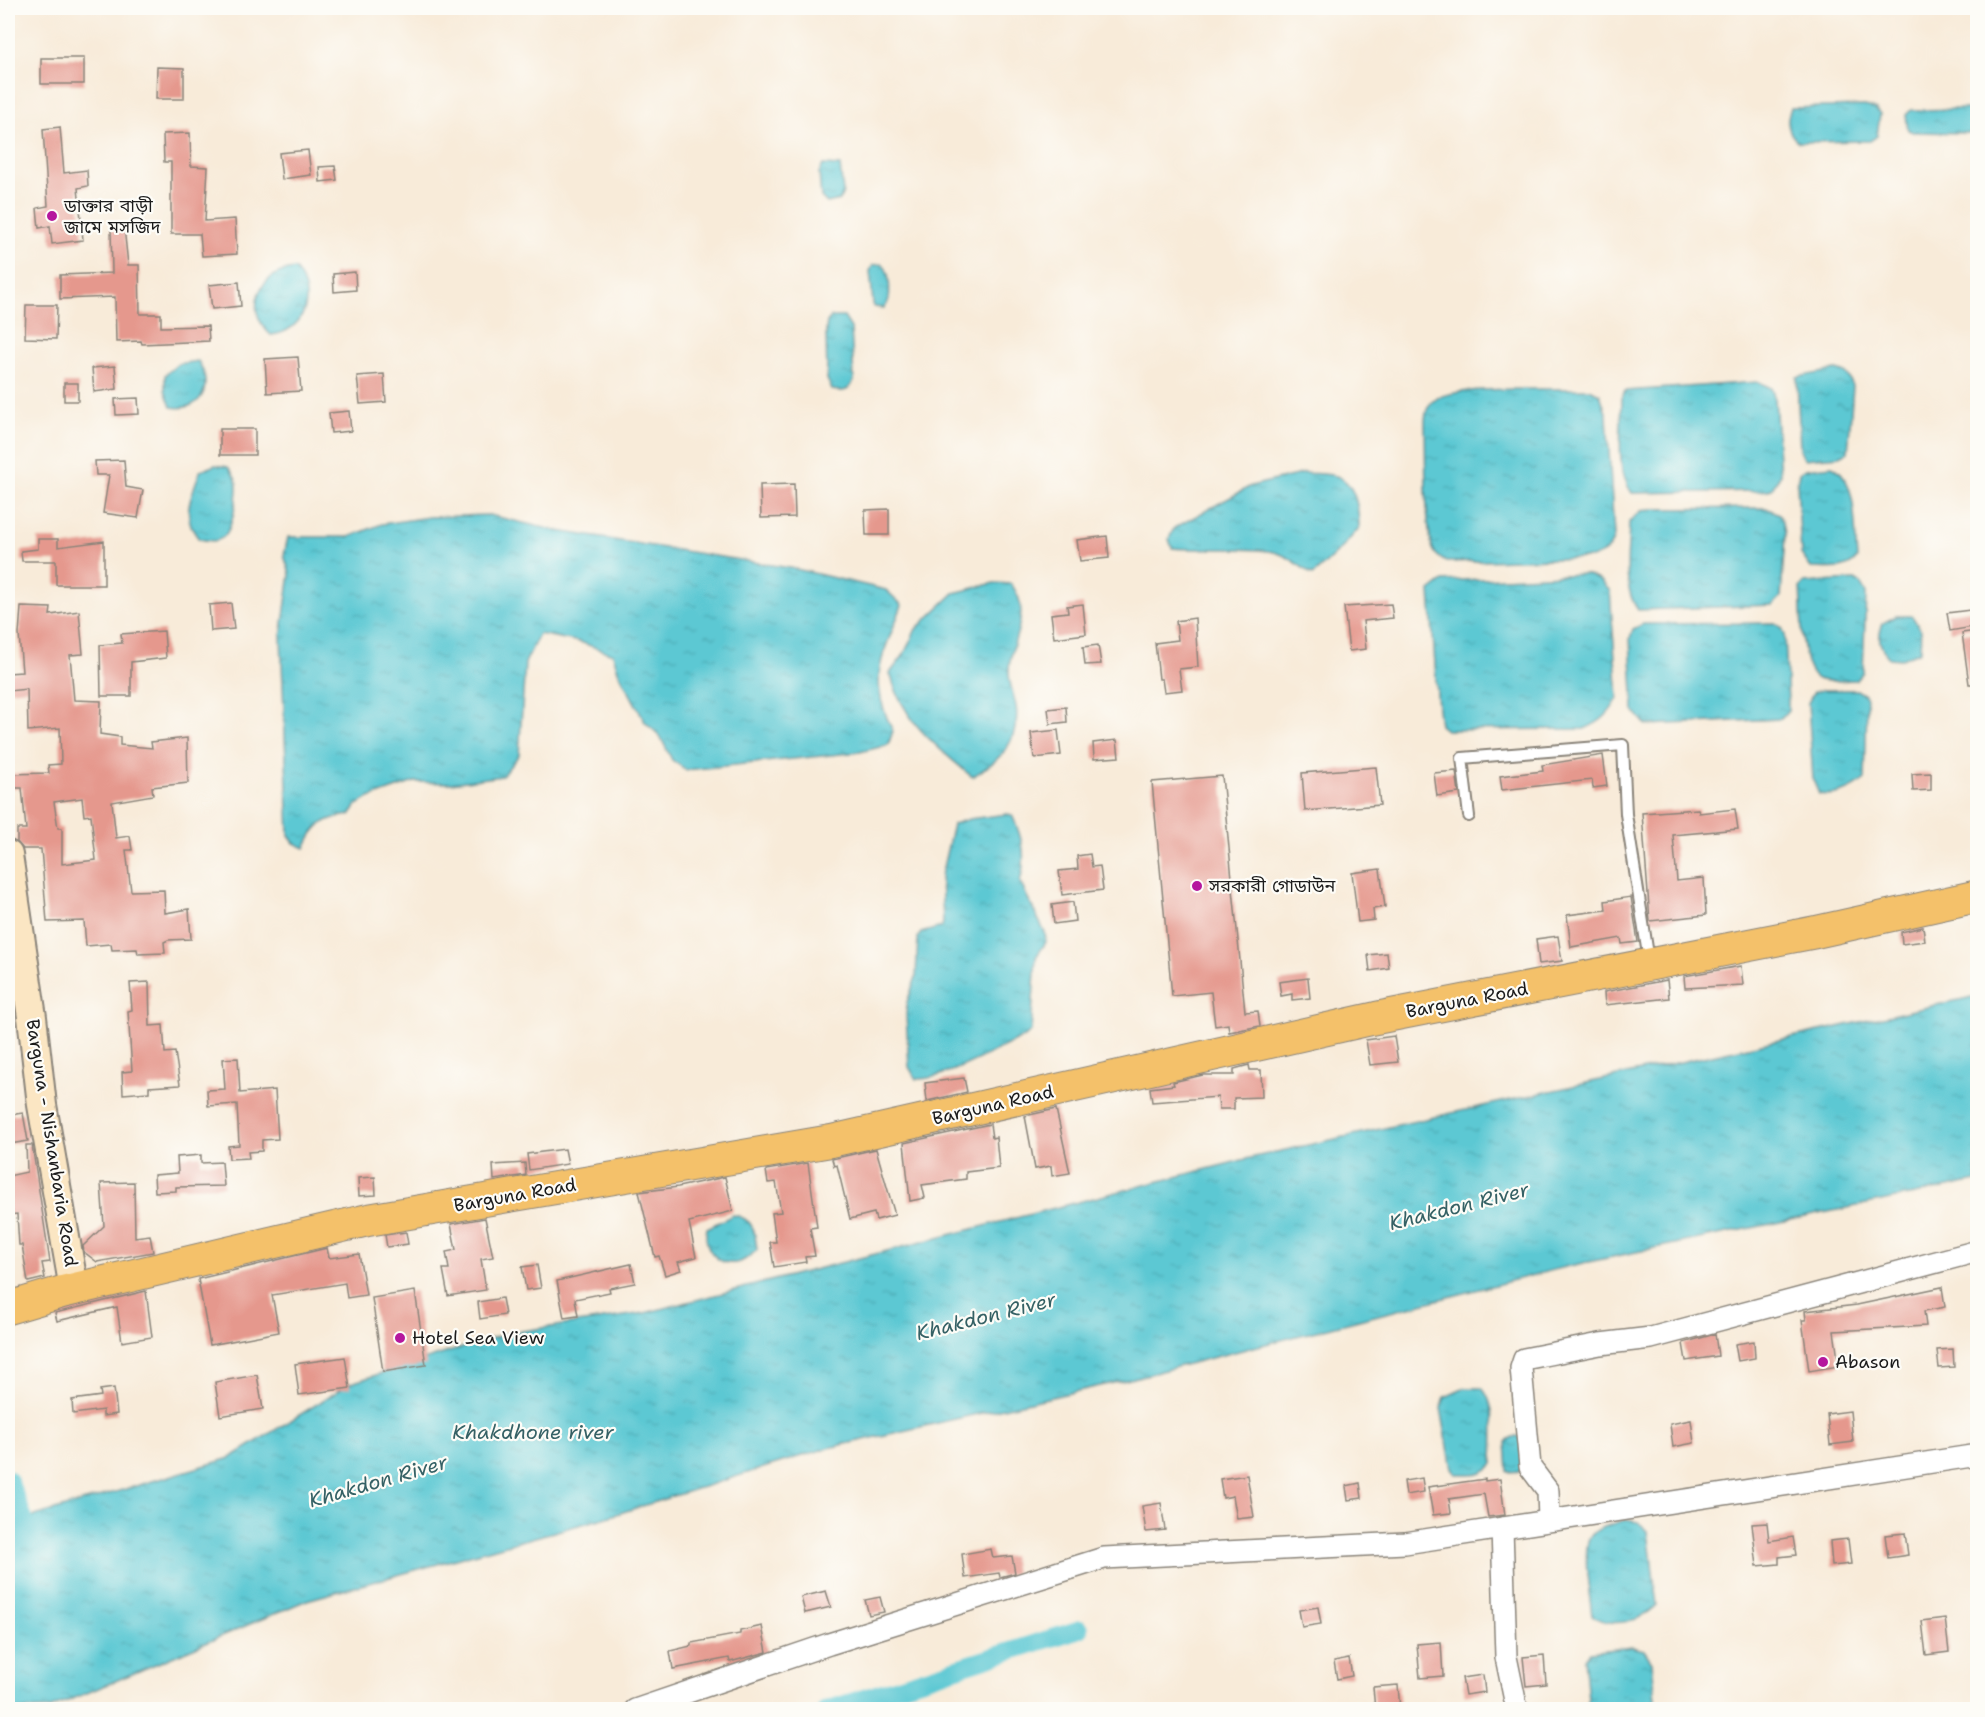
<svg xmlns="http://www.w3.org/2000/svg" width="1985" height="1717" viewBox="0 0 1985 1717" font-family="'Shantell Sans','Noto Sans Bengali',sans-serif">
<style>
.water{fill:url(#water-ripples);stroke:#3c7278;stroke-width:1.5}
.lines{fill:none;stroke-linecap:round;stroke-linejoin:round}
.canal{stroke:#5bc8d3;stroke-width:18}
.building{fill:#e5988d;fill-rule:evenodd}
.lane-casing{stroke:#8a847a;stroke-width:14}
.street-casing{stroke:#8a847a;stroke-width:24}
.secondary-casing{stroke:#8a847a;stroke-width:32}
.primary-casing{stroke:#8a847a;stroke-width:34}
.lane{stroke:#fff;stroke-width:10}
.street{stroke:#fff;stroke-width:21}
.secondary{stroke:#fbe6c3;stroke-width:28}
.primary{stroke:#f4c16a;stroke-width:32}
.poi-dot{fill:#b5179e;stroke:#fdfcf7;stroke-width:2}
.labels{text-anchor:middle;dominant-baseline:central;stroke-width:4.5;stroke-linejoin:round;paint-order:stroke}
.poi-label{font-size:18px;fill:#1c1c1c;stroke:#fdfcf7;text-anchor:start}
.street-label{font-size:18px;fill:#1c1c1c;stroke:#fdfcf7}
.water-label{font-size:20px;font-style:italic;fill:#356165;stroke:#fdfcf7}
</style>
<defs>
<pattern id="water-ripples" width="26" height="14" patternUnits="userSpaceOnUse" patternTransform="scale(1.5)"><rect width="26" height="14" fill="#5bc8d3"/><path d="M2 4q2-2 4 0t4 0M15 11q2-2 4 0t4 0" fill="none" stroke="#4fabb5"/></pattern>
</defs>
<rect width="100%" height="100%" fill="#fdfcf7"/>
<filter id="ink" filterUnits="userSpaceOnUse"><feTurbulence type="fractalNoise" baseFrequency=".0167" numOctaves="2"/><feDisplacementMap in="SourceGraphic" scale="12" xChannelSelector="R" yChannelSelector="G"/><feConvolveMatrix kernelMatrix="1 2 1 2 8 2 1 2 1" color-interpolation-filters="sRGB"/></filter>
<filter id="wash" filterUnits="userSpaceOnUse"><feTurbulence type="fractalNoise" baseFrequency=".008" numOctaves="4" result="noise"/><feDisplacementMap in="SourceGraphic" scale="24" xChannelSelector="R" yChannelSelector="G"/><feGaussianBlur stdDeviation="1.35" result="paint"/><feColorMatrix in="noise" values="0 0 0 0 0 0 0 0 0 0 0 0 0 0 0 0 0 1.4 0 .05"/><feComposite in="paint" operator="in"/></filter>
<g filter="url(#wash)">
<rect width="100%" height="100%" fill="#f8ebd9"/>
<g class="water">
<path d="M1865,106L1876,109L1880,115L1877,136L1870,141L1799,142C1788,135 1785,120 1791,108Z"/>
<path d="M1971,109L1978,111L1977,130L1972,133L1913,132L1908,130L1906,115L1911,110Z"/>
<path d="M823,165L840,166L843,192L840,200L827,203L821,197L819,173Z"/>
<path d="M883,264C890,272 893,301 884,308L874,307L873,303L870,271L873,265Z"/>
<path d="M295,269C317,296 305,331 271,335C243,310 258,272 295,269Z"/>
<path d="M831,317H844L851,328L854,380C849,392 844,392 832,390L827,379L826,329L827,322Z"/>
<path d="M198,361C214,386 202,412 171,407L165,390V375L178,364Z"/>
<path d="M1836,370L1846,373L1853,386L1848,452L1840,456L1804,459L1800,450L1797,377Z"/>
<path d="M1759,382L1771,388L1775,399L1780,475L1772,489L1761,491L1632,493C1614,469 1622,425 1622,397L1625,391Z"/>
<path d="M1589,389L1600,394L1607,416L1614,536C1611,550 1603,554 1591,558L1446,562C1440,558 1436,556 1433,549C1424,521 1426,455 1425,423C1425,413 1427,404 1436,399C1458,385 1558,390 1589,389Z"/>
<path d="M215,465L228,467C231,471 234,475 236,479C239,491 233,531 222,538C215,543 207,540 199,539C180,515 191,498 200,471Z"/>
<path d="M1832,466C1859,479 1854,532 1857,558C1847,572 1827,568 1811,568L1801,554L1797,482L1799,473L1805,469Z"/>
<path d="M1305,473C1315,474 1330,473 1339,477C1357,486 1359,511 1359,528L1341,549L1313,575C1300,567 1290,556 1274,552C1247,546 1201,551 1172,548L1169,539L1174,528L1251,486Z"/>
<path d="M1766,508L1779,514L1783,522L1785,534L1781,597L1773,605L1638,610C1621,587 1629,549 1629,522L1641,511L1654,509Z"/>
<path d="M489,515L558,531L796,569L886,590L902,605C883,657 866,677 893,731L888,745L860,752L686,770L672,760L660,736L645,722L618,671L613,654L580,642L539,634L525,663L519,755L502,776L451,783L414,782L369,798L357,805L350,815C325,818 315,824 305,848L294,843L289,835L281,637L290,574L284,555L288,537H349L382,524L429,517Z"/>
<path d="M1586,574L1601,581L1610,591L1618,698C1609,715 1601,722 1584,729L1446,730L1440,725L1438,709L1430,591L1443,581Z"/>
<path d="M1855,580L1860,583L1866,594L1863,672L1856,680C1845,680 1827,683 1818,679C1799,670 1802,607 1800,587L1804,583Z"/>
<path d="M994,583L1011,584C1033,612 1012,637 1009,668C1007,693 1024,703 1013,735C1007,755 988,767 972,777C935,745 903,722 890,673L903,656L916,629L954,593Z"/>
<path d="M1896,616H1912L1921,630L1920,651L1902,659L1889,658C1879,646 1877,638 1883,623Z"/>
<path d="M1775,623L1782,628L1785,635L1788,703V711L1781,719L1646,725L1634,711L1630,638L1633,629L1643,624Z"/>
<path d="M1822,690H1857L1865,695L1867,703L1865,779C1853,790 1835,797 1819,794L1813,780L1808,703L1814,692Z"/>
<path d="M1007,814L1012,815C1023,839 1027,857 1020,882L1045,933L1046,942L1036,957L1031,1031L1026,1036C998,1048 944,1081 916,1079L909,1067L906,1015L907,1002L916,977L918,937L921,933L942,927L943,922L941,876L953,824L969,819Z"/>
<path d="M1977,996V1181L1569,1266L1122,1381L824,1449L604,1518L307,1600L49,1709L8,1710V1524L230,1458L351,1383L509,1333L645,1313L1250,1158Z"/>
<path d="M733,1215C754,1218 755,1232 757,1250C752,1254 746,1260 740,1262C718,1268 702,1248 707,1228Z"/>
<path d="M1465,1388H1482C1498,1406 1493,1441 1493,1464C1483,1476 1471,1474 1456,1474L1452,1469L1441,1408L1445,1397Z"/>
<path d="M1516,1436L1522,1437L1523,1471L1508,1472L1506,1442Z"/>
<path d="M1625,1520L1639,1522L1648,1531L1657,1605C1645,1622 1608,1629 1592,1615C1590,1598 1581,1548 1591,1536C1599,1526 1613,1524 1625,1520Z"/>
<path d="M1632,1647L1644,1650L1652,1662L1657,1709H1589L1584,1658L1590,1652Z"/>
</g>
<g class="lines">
<g class="canal">
<path d="M8,1479L33,1540"/>
<path d="M826,1710L1080,1629"/>
</g>
</g>
<g id="blocks">
<g class="building">
<rect x="41" y="58" width="43" height="26"/>
<path d="M157,67L184,68V99H156Z"/>
<path d="M60,127L64,173L87,170L88,186L78,188L83,240L52,244L50,226L39,228L37,208L48,206L43,129Z"/>
<path d="M190,133L191,166L208,167L205,221L235,219L237,254L202,256L200,234H171V162H164L163,134Z"/>
<path d="M308,150L311,175L282,179L279,153Z"/>
<path d="M335,166L337,180L320,182L319,167Z"/>
<path d="M124,227L128,265H139L140,314H161V327L208,326L209,341L142,344L141,341L116,342L115,297L60,299V275L112,273L111,228Z"/>
<path d="M355,272L356,290L334,292L333,274Z"/>
<path d="M239,282L241,306L212,309L209,285Z"/>
<path d="M26,305H57L56,339L25,338Z"/>
<path d="M298,357L301,391L267,393L265,359Z"/>
<path d="M115,366L117,389L94,392L92,368Z"/>
<path d="M384,374L386,402L360,404L357,376Z"/>
<rect x="64" y="383" width="14" height="18"/>
<path d="M138,398L139,414L116,415L115,399Z"/>
<path d="M349,411L351,431L331,433L329,413Z"/>
<rect x="220" y="429" width="35" height="26"/>
<path d="M124,460L126,487L143,490L138,518L103,513L109,475H96L95,461Z"/>
<path d="M794,484L795,517L761,518L760,485Z"/>
<path d="M889,509V535H866L865,510Z"/>
<path d="M1107,536L1109,558L1080,561L1077,540Z"/>
<path d="M38,539H58V547L104,541V585H56V561H22L21,551L38,549Z"/>
<path d="M231,603L234,629L211,631L209,605Z"/>
<path d="M1083,604L1086,634L1054,638L1051,614L1068,612L1067,606Z"/>
<path d="M1391,604L1393,618L1363,621L1366,649L1349,651L1344,607Z"/>
<path d="M21,607L51,608L50,615L79,611L83,654L70,655L74,700L101,701L100,734L120,737V745L152,748L151,742L187,738L188,783L152,787L153,795L112,802L116,838L130,836L132,850H126L131,891L164,890L165,913L189,909L191,939L168,940L164,942L165,953L138,954L137,949L112,950L111,944L86,946L84,921L47,922L41,849H23L17,842V829H26L22,788H9V774L49,773L48,765L61,764L60,728L28,731L27,689L8,691V673L22,672L19,634ZM82,798L84,816L91,815L96,860L62,864V828H58L54,802Z"/>
<path d="M1970,610L1973,627L1950,631L1947,613Z"/>
<path d="M1195,618L1198,667L1179,669L1182,690L1164,692L1162,679H1159L1155,643L1178,640L1176,621Z"/>
<path d="M164,631L166,658L131,662V696H101L100,645L122,643L121,634Z"/>
<path d="M1977,631V684H1969L1962,633Z"/>
<path d="M1098,645L1101,664L1085,665L1083,647Z"/>
<path d="M1066,707L1067,722L1050,724L1048,709Z"/>
<path d="M1058,730L1061,755L1034,758L1031,733Z"/>
<path d="M1117,740L1119,757L1094,759L1093,743Z"/>
<path d="M1603,755L1607,786L1593,788L1592,780L1502,790L1500,776L1543,771L1542,765Z"/>
<path d="M1376,767L1380,805L1305,811L1302,773Z"/>
<path d="M1456,771L1459,793L1437,796L1434,773Z"/>
<path d="M1931,773V790L1913,791L1912,774Z"/>
<path d="M1222,776L1245,1012L1258,1011L1260,1026L1229,1032L1228,1024L1215,1026L1211,992L1172,996L1152,782Z"/>
<path d="M1698,809L1699,813L1735,809L1738,829L1673,835L1677,881L1704,878L1706,915L1650,921L1642,813Z"/>
<path d="M1090,854L1092,867L1100,866L1103,890L1062,895L1059,871L1078,869L1077,856Z"/>
<path d="M1380,869L1385,907L1373,909L1374,920L1358,922L1352,873Z"/>
<path d="M1631,897L1638,942L1622,944L1621,938L1571,947L1567,915L1606,910L1605,901Z"/>
<path d="M1073,902L1075,921L1054,924L1052,905Z"/>
<path d="M1923,927L1925,941L1902,944L1901,932Z"/>
<path d="M1558,936L1562,961L1539,964L1536,939Z"/>
<path d="M1387,953L1389,968L1370,971L1368,955Z"/>
<path d="M1741,966L1743,985L1685,988L1684,976Z"/>
<path d="M1308,978L1310,998L1292,1000V994L1281,996L1279,982Z"/>
<path d="M1667,980L1669,998L1605,1005L1604,992Z"/>
<path d="M149,982L150,1026L163,1025L165,1053L175,1052L180,1085L149,1087V1092L123,1094L122,1072L132,1071L128,1011L132,1010L130,983Z"/>
<path d="M1394,1036L1398,1062L1370,1065L1366,1040Z"/>
<path d="M238,1058L240,1093L275,1090L278,1139L262,1140V1151L248,1152L249,1158L229,1159L228,1146L239,1145L237,1104L208,1106L207,1090L225,1089L223,1059Z"/>
<path d="M1249,1065L1250,1070H1261L1262,1097L1234,1098V1109H1219L1218,1097L1152,1102L1150,1088L1174,1085L1173,1082L1203,1075H1234V1069Z"/>
<path d="M964,1078L967,1092L927,1101L925,1083Z"/>
<path d="M1056,1109L1070,1173L1052,1176L1051,1166L1035,1169L1025,1116Z"/>
<path d="M23,1113L28,1141L10,1144L8,1115Z"/>
<path d="M990,1124L992,1138L996,1137L999,1168L966,1172V1179L922,1185L925,1198L910,1201L904,1143Z"/>
<path d="M26,1145H32L50,1262L42,1263L45,1278L28,1282L22,1245H19L17,1214L8,1215V1176L27,1172Z"/>
<path d="M565,1149L568,1164L529,1170L527,1154Z"/>
<path d="M876,1149L895,1215L876,1220L874,1213L850,1219L837,1165L834,1166L832,1159Z"/>
<path d="M201,1155V1163L222,1162L224,1186L176,1187V1191L155,1192L154,1175L178,1173L177,1157Z"/>
<path d="M525,1163L526,1175L494,1180L493,1165Z"/>
<path d="M808,1163L817,1227L810,1228L815,1256L805,1257L806,1262L774,1267L770,1242H776L772,1213L781,1212L776,1182L768,1183L766,1170Z"/>
<path d="M375,1177L376,1195L359,1196L358,1178Z"/>
<path d="M725,1177L733,1211L689,1222L696,1257L678,1262L681,1270L665,1275L659,1256L655,1257L639,1192L678,1187Z"/>
<path d="M134,1182L135,1237L150,1235L153,1252L97,1262L84,1252L83,1246L104,1226L101,1183Z"/>
<path d="M485,1218L493,1257L481,1259L486,1290L448,1296L443,1269H449L446,1252L456,1250L451,1224Z"/>
<path d="M406,1232L408,1244L387,1247L385,1235Z"/>
<path d="M327,1248L329,1258L359,1254L366,1295L347,1298L345,1283L272,1295L279,1332L210,1345L198,1279Z"/>
<path d="M631,1264L635,1283L609,1288L610,1292L575,1299L578,1316L564,1318L557,1281Z"/>
<path d="M537,1265L541,1288L526,1290L522,1267Z"/>
<path d="M1942,1287L1945,1307L1924,1311L1926,1326L1834,1331L1839,1366L1809,1371L1802,1320H1806L1805,1311L1857,1305Z"/>
<path d="M146,1291L152,1337L122,1342L117,1307L57,1321L55,1313Z"/>
<path d="M415,1291L426,1365L383,1372L372,1298Z"/>
<path d="M502,1298L505,1315L480,1319L478,1302Z"/>
<path d="M1715,1334L1718,1356L1686,1361L1683,1343Z"/>
<path d="M1754,1341L1755,1358L1738,1361L1735,1344Z"/>
<path d="M1953,1349L1954,1367L1939,1368L1937,1350Z"/>
<path d="M345,1357L350,1388L299,1395L295,1364Z"/>
<path d="M257,1375L263,1409L220,1416L215,1382Z"/>
<path d="M114,1388L117,1414L103,1416V1410L73,1414L72,1400L101,1396L100,1390Z"/>
<path d="M1850,1411L1853,1442L1830,1445L1827,1414Z"/>
<path d="M1691,1420L1694,1443L1673,1447L1670,1424Z"/>
<path d="M1247,1475L1254,1517L1237,1519L1233,1496L1223,1498L1220,1479Z"/>
<path d="M1422,1478L1424,1492L1406,1495L1404,1481Z"/>
<path d="M1485,1479V1481L1500,1479L1505,1515L1488,1517L1484,1494L1449,1499L1451,1513L1433,1515L1428,1487Z"/>
<path d="M1360,1483L1362,1498L1348,1500L1346,1486Z"/>
<path d="M1161,1503L1165,1530L1146,1532L1142,1506Z"/>
<path d="M1767,1523L1769,1541L1793,1537L1796,1555L1779,1557V1564L1757,1566L1752,1524Z"/>
<path d="M1905,1533L1908,1555L1888,1558L1885,1535Z"/>
<path d="M1848,1539L1851,1564L1832,1566L1830,1541Z"/>
<path d="M991,1549L993,1558L1012,1556L1015,1573L1000,1577L999,1573L965,1578L962,1554Z"/>
<path d="M826,1591L831,1607L805,1613L801,1597Z"/>
<path d="M880,1597L884,1612L869,1615L865,1600Z"/>
<path d="M1318,1607L1321,1624L1302,1627L1299,1610Z"/>
<path d="M1945,1618L1949,1652L1926,1655L1922,1621Z"/>
<path d="M762,1626L767,1652L730,1662L729,1658L673,1669L670,1651L691,1646V1643L740,1634V1631Z"/>
<path d="M1441,1642L1443,1676L1420,1678L1417,1644Z"/>
<path d="M1544,1655L1546,1684L1526,1686L1523,1657Z"/>
<path d="M1349,1658L1352,1676L1337,1679L1334,1661Z"/>
<path d="M1483,1675L1485,1692L1465,1695L1462,1678Z"/>
<path d="M1398,1685L1400,1710H1375L1373,1687Z"/>
</g>
</g>
</g>
<g filter="url(#ink)">
<use href="#blocks" fill-opacity="0" stroke="#8a847a" stroke-width="1.5"/>
<g class="lines">
<defs>
<path id="lane" d="M1469,816L1462,758L1623,745L1626,814L1649,961"/>
<g id="street">
<path d="M1549,1520L1548,1491L1530,1467L1521,1368L1524,1359L1600,1344L1651,1338L1978,1251"/>
<path d="M1502,1528L1506,1657L1517,1710"/>
<path d="M635,1710L829,1644L1104,1558L1405,1543L1978,1455"/>
</g>
<path id="secondary" d="M8,855L32,1017L42,1105L74,1289"/>
<path id="primary" d="M8,1308L62,1292L368,1220L831,1141L1376,1018L1816,932L1978,896"/>
</defs>
<use href="#lane" class="lane-casing"/>
<use href="#street" class="street-casing"/>
<use href="#secondary" class="secondary-casing"/>
<use href="#primary" class="primary-casing"/>
<use href="#lane" class="lane"/>
<use href="#street" class="street"/>
<use href="#secondary" class="secondary"/>
<use href="#primary" class="primary"/>
</g>
</g>
<g class="poi-dot">
<circle cx="52" cy="216" r="6"/>
<circle cx="1197" cy="886" r="6"/>
<circle cx="400" cy="1338" r="6"/>
<circle cx="1823" cy="1362" r="6"/>
</g>
<g class="labels">
<g class="poi-label">
<text x="64" y="206">ডাক্তার বাড়ী<tspan x="64" dy="21">জামে মসজিদ</tspan></text>
<text x="1209" y="886">সরকারী গোডাউন</text>
<text x="412" y="1338">Hotel Sea View</text>
<text x="1835" y="1362">Abason</text>
</g>
<g class="street-label">
<text transform="translate(1467 1000) rotate(-11)">Barguna Road</text>
<text transform="translate(993 1105) rotate(-13)">Barguna Road</text>
<text transform="translate(52 1143) rotate(81)">Barguna - Nishanbaria Road</text>
<text transform="translate(515 1195) rotate(-10)">Barguna Road</text>
</g>
<g class="water-label">
<text transform="translate(1459 1206) rotate(-14)">Khakdon River</text>
<text transform="translate(986 1316) rotate(-14)">Khakdon River</text>
<text x="533" y="1432">Khakdhone river</text>
<text transform="translate(378 1481) rotate(-16)">Khakdon River</text>
</g>
</g>
<rect width="1985" height="1717" fill="none" stroke="#fdfcf7" stroke-width="30"/>
</svg>
